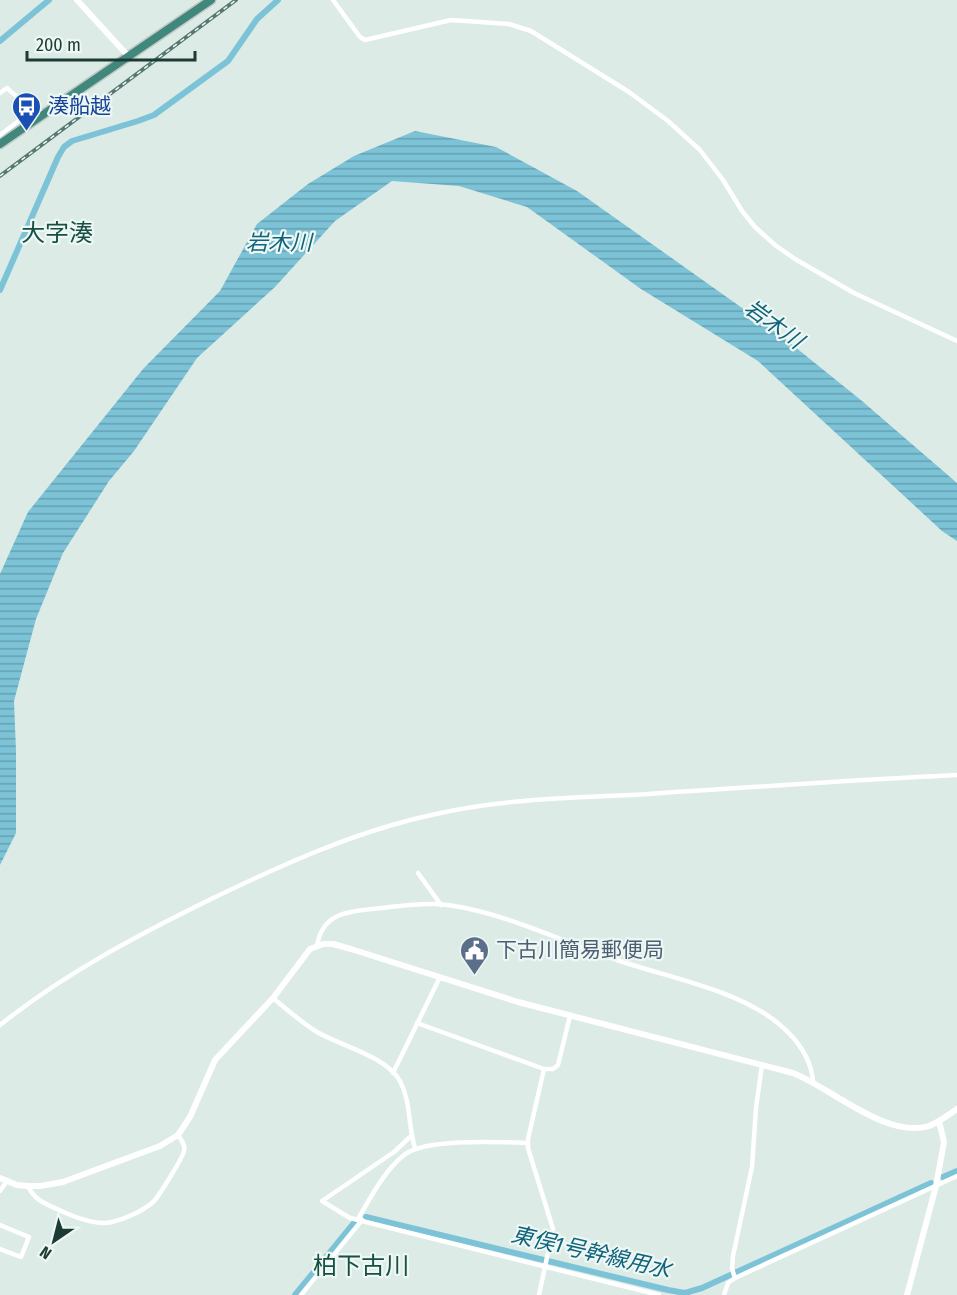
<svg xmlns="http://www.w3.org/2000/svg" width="957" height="1295" viewBox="0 0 957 1295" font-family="'Fira Sans Condensed','Noto Sans JP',sans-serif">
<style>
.water{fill:url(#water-rules)}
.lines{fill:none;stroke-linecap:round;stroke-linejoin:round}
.canal{stroke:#7dc3d7;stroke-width:6}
.trunk-casing{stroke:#c0c8c6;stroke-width:11}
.minor{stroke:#fff;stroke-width:4.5}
.tertiary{stroke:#fff;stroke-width:6}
.trunk{stroke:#41887c;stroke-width:8}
.rail-casing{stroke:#567871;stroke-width:4}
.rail{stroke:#edf7f3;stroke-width:1.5;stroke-dasharray:4.5;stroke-linecap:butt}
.labels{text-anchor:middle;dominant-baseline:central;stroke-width:4.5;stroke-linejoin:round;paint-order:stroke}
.transit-label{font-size:21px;fill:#164399;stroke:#edf7f3;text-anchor:start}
.service-label{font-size:21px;fill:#4e5e75;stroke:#edf7f3;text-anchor:start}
.water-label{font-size:22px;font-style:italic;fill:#11637d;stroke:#edf7f3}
.quarter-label{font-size:24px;fill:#174f45;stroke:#edf7f3}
</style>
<defs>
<pattern id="water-rules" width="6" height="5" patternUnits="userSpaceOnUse" patternTransform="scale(1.5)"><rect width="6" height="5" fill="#7dc3d7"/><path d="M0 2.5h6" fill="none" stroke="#66a0af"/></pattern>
</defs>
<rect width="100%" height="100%" fill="#dcebe5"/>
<path class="water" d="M415,131L496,147L577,191L779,334L862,401L957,483V541L942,531L758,361L641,289L527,207L459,186L392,181L335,221L275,287L197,358L134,451L109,481L63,553L36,619L14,701L16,751V833L0,865V574L28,512L143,369L220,291L257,224L308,184L354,156Z"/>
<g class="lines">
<g class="canal">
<path d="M0,41L49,0"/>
<path d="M0,290L58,157L64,147L72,141L138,121L154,115L228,61L257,19L278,0"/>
<path d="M943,1177L957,1171"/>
<path d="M366,1217L668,1290L685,1293L702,1288L931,1183"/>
<path d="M295,1295L354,1223"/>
</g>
<defs>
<path id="trunk" d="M0,144L211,0"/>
</defs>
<use href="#trunk" class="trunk-casing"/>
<g class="minor">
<path d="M333,0L360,37L365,40L451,20L509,24L531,31L629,92L668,121L700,150L723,180L742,211L755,227L775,245L795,259L854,293L957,341"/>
<path d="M0,93L7,88C19,101 32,102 43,114"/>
<path d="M0,135L37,107"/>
<path d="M418,873L441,905"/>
<path d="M317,945C323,914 345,912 372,909C393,907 415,903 436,904C492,907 560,941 614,959C665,977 737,989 779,1024C797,1039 811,1058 813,1081"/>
<path d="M273,998C287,1010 301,1022 317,1032C341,1046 386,1056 400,1081C411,1102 408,1126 415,1148"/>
<path d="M417,1023L544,1069"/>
<path d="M0,1025C64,974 136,936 209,900C282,865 355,831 436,814C506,798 577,798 648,794C751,787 854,780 957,775"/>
<path d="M393,1073L440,977"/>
<path d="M411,1136L394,1152L322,1201L350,1218L659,1295"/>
<path d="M28,1186C34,1200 46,1204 59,1210C74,1217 96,1226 112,1222C125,1219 143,1211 153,1202C158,1198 183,1157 184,1151C186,1145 181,1140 178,1135"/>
<path d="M0,1191L7,1181"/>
<path d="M358,1219C371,1197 384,1171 404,1155C425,1138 500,1142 528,1143"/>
<path d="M0,1225L29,1237L21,1257L0,1249"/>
<path d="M735,1278L732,1269L733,1256L752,1167L756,1108L762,1065"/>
<path d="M301,1295L362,1220"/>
<path d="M539,1295L553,1229L528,1148V1139L544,1069H553L558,1065L570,1016"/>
<path d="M724,1295L728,1283L735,1278L957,1176"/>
</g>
<g class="tertiary">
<path d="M77,0L129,57"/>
<path d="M0,1178L17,1185L28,1186H40L63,1182L160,1146L178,1135L190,1117L215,1060L273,998L310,949L323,944H333L351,949L518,1002L793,1073C833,1089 886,1139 929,1126C939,1122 948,1115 957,1109"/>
<path d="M907,1295L936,1186L944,1142L939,1121"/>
</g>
<use href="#trunk" class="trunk"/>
<defs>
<path id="rail" d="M0,176L236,0"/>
</defs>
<use href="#rail" class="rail-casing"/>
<use href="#rail" class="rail"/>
</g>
<defs>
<symbol id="bus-pin" viewBox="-11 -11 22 30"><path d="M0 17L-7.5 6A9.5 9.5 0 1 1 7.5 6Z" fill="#1a4fb4" stroke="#edf7f3"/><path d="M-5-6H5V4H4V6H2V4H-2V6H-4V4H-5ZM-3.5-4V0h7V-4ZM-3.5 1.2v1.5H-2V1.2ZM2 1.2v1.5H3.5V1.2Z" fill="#fff"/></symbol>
<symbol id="civic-pin" viewBox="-11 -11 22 30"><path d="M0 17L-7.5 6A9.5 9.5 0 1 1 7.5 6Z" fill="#5c6f8a" stroke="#edf7f3"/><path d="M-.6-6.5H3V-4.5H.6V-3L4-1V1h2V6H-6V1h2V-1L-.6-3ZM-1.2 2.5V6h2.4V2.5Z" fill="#fff"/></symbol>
</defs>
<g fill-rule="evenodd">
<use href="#bus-pin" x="10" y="90" width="33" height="45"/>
<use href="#civic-pin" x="458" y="934" width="33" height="45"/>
</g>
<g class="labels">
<g class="transit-label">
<text x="48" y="106">湊船越</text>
</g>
<g class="service-label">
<text x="496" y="950">下古川簡易郵便局</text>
</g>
<g class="water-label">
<text x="279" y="242">岩木川</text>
<text transform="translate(774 324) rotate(36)">岩木川</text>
<text transform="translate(591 1252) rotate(13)">東俣1号幹線用水</text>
</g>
<g class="quarter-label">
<text x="57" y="233">大字湊</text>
<text x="361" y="1266">柏下古川</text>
</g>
</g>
<g transform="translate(54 1241) rotate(215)" stroke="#edf7f3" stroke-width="4.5" paint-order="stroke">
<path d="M0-4.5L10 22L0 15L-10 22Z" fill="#1d3b35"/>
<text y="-9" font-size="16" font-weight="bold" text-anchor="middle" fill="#1d3b35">N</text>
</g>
<path d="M27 51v9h168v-9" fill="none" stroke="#1d3b35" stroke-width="3"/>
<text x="36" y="51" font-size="18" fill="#1d3b35" stroke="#edf7f3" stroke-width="4.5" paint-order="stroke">200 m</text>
</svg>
